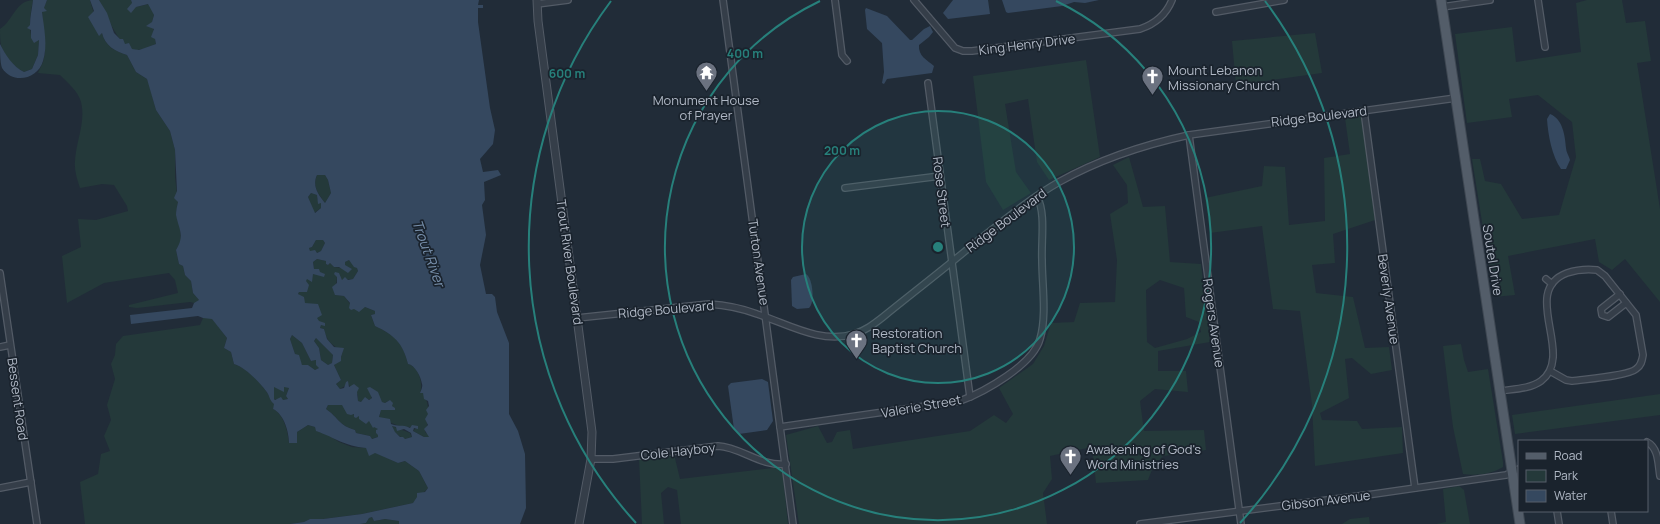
<svg xmlns="http://www.w3.org/2000/svg" width="1660" height="524" viewBox="0 0 1660 524" font-family="Manrope,sans-serif">
<style>
.green{fill:#24393a;fill-rule:evenodd}
.water{fill:#35485f;fill-rule:evenodd}
.lines{fill:none;stroke-linecap:round;stroke-linejoin:round}
.minor-casing{stroke:#535b66;stroke-width:8}
.tertiary-casing{stroke:#535b66;stroke-width:9}
.primary-casing{stroke:#3e4752;stroke-width:11}
.minor{stroke:#353e49;stroke-width:5.5}
.tertiary{stroke:#353e49;stroke-width:7}
.primary{stroke:#535d69;stroke-width:9}
.ring{fill:none;stroke:#27807b;stroke-width:2}
.labels{text-anchor:middle;dominant-baseline:central;stroke-width:3.5;stroke-linejoin:round;paint-order:stroke}
.street-label{font-size:13px;fill:#b0b8c5;stroke:#1a232d}
.poi-label{font-size:13px;fill:#b0b8c5;stroke:#1a232d;text-anchor:start}
.water-label{font-size:14px;font-style:italic;fill:#7890ac;stroke:#1a232d}
.centre{fill:#27807b;stroke:#1a232d;stroke-width:2}
.ring-label{font-size:12px;text-anchor:middle;font-weight:bold;fill:#27807b;stroke:#1a232d;stroke-width:3.5;stroke-linejoin:round;paint-order:stroke}
</style>
<rect width="100%" height="100%" fill="#212c38"/>
<g class="green">
<path d="M33,0C31,11 27,32 34,42L39,40L38,55L32,69L24,72C14,68 4,55 1,45C0,40 0,34 0,29C13,21 15,1 33,0Z"/>
<path d="M47,0H90L100,35L102,33C105,46 115,51 127,55L136,72L147,79L149,84L156,110L170,131L175,150V177L178,202L176,214L180,228L181,241L176,250L179,264L183,266L185,275L191,281L193,293L200,301L194,303L190,302L137,308L129,307V305L178,293L175,280L169,273L104,283L67,303L62,256L81,247L78,219L96,220L128,211L127,206L114,185L102,184L80,188C77,179 74,170 75,161C76,141 86,122 81,102C78,91 68,83 60,75L38,73L43,62L45,53L42,12Z"/>
<path d="M99,0H131L132,3L136,7L149,4L154,15L152,22L156,44C150,46 144,49 138,50C119,52 107,13 99,0Z"/>
<path d="M1587,0H1622L1626,23L1645,21L1651,61L1637,63L1660,209V302L1625,259L1612,270L1599,262L1595,239L1508,256L1515,295L1494,297L1472,159H1480L1485,181L1501,184L1522,219L1559,215L1576,157L1572,122L1538,95L1509,99L1512,117L1467,123L1455,34L1512,27L1516,62L1581,52L1576,3Z"/>
<path d="M1315,33L1322,73L1236,85L1232,41Z"/>
<path d="M1086,60L1100,157L1049,180L1037,162L1028,99L1005,104L1016,172L1031,193L1003,210L986,182L973,76Z"/>
<path d="M1362,116L1375,220L1333,234L1335,263L1312,265L1316,293L1353,297L1365,348L1389,347L1392,370L1371,374L1352,358L1345,359L1349,398L1320,413L1322,420L1357,421L1362,429L1402,427L1403,453L1315,466L1312,405L1300,311L1273,309L1262,226L1210,233L1205,198L1262,186L1264,166L1285,167L1289,225L1325,221L1324,158L1350,154L1345,118Z"/>
<path d="M1129,157L1143,207L1165,206L1170,262L1201,264L1210,342L1158,351V371H1186L1188,392L1155,389L1140,401L1144,431L1204,430L1206,450L1163,456L1153,467L1148,480L1096,483L1092,447L1050,456L1052,479L1043,493L1047,524H799L786,435L818,426L827,443L832,442L837,432L850,430L853,449L970,431L994,415L1006,423L1013,414L999,388L1033,364L1044,346L1051,323L1074,322L1080,303L1115,302L1117,260L1110,214L1128,203L1127,185L1113,165ZM1160,280L1184,288L1186,317L1199,322L1201,332L1187,339L1155,348L1147,342L1146,290Z"/>
<path d="M317,175H325L328,180L331,193L325,203C318,193 312,186 317,175Z"/>
<path d="M311,193L317,195V199L321,203V208L314,213L308,197Z"/>
<path d="M316,240H323L325,243L321,251L316,253L310,251L309,248L312,247Z"/>
<path d="M317,259L326,261V264L328,265L330,263L334,267L342,268L345,262L349,260L357,268L358,271L353,279L342,280L339,276L337,277L335,295L344,296L354,309L365,307L375,311V314L371,315L375,326C394,335 403,342 408,364C418,366 424,384 420,393H423C430,405 430,419 425,432L430,436L429,437H424L413,431L418,426C403,429 392,424 379,417L381,410H393L388,401L385,403L382,402L375,391L372,390L371,399L364,400L361,402L358,401V395L348,384L340,389L336,384L341,380L334,365L341,357L343,351C333,346 326,341 324,329L320,328L321,325L298,294L305,281L313,273L320,272L314,269L313,262Z"/>
<path d="M203,318H212L227,338L224,348L231,352L234,364C245,367 260,382 266,391C270,396 269,400 275,404L273,409C284,414 288,432 289,443L297,432L308,425L315,427L317,431L328,435L339,442L352,447L366,448L398,463L405,461L419,471L428,488L413,503L362,514L323,519H310L304,522L290,524H85L80,482L98,474L101,454L110,451L104,436L111,420L107,405L115,379L111,364L115,355L116,344L123,336L200,325Z"/>
<path d="M292,335L302,343L311,361L316,360L319,368L315,370L308,365H302L295,354L290,339Z"/>
<path d="M316,338L333,355L332,363L328,365L321,360L319,348L314,341Z"/>
<path d="M1461,344L1464,360L1468,372L1488,369L1503,462V467C1492,474 1476,476 1463,474L1453,427L1443,346Z"/>
<path d="M284,386L289,388L286,396L288,399L283,400L273,399V387Z"/>
<path d="M1660,394V415L1515,434L1512,415Z"/>
<path d="M328,405H342L352,414L359,416V419L370,421L379,429L376,430V433L378,434V437L371,439L370,436L356,433L355,430C338,425 339,418 326,409Z"/>
<path d="M392,426L410,433L412,437L405,439C400,437 392,432 392,426Z"/>
<path d="M674,454L680,479L782,467L788,524H681L677,490L668,487L661,493L664,524H642L639,458Z"/>
<path d="M1459,486L1464,490L1470,524H1436L1446,522L1443,489Z"/>
<path d="M372,517L374,521L385,519L400,521L399,524H360L366,523L369,518Z"/>
<path d="M1369,517L1370,524H1342L1350,519Z"/>
</g>
<g class="water">
<path d="M33,0H47L44,8L47,11L42,12C44,28 48,46 43,61C38,79 13,85 2,68C0,62 0,51 0,44C5,54 13,67 24,72L32,69L38,55L39,40L34,43L31,38V30L27,28L30,25C30,16 32,9 33,0Z"/>
<path d="M90,0H99L107,13L114,33L120,39H123L125,44L129,43L132,49L139,50L156,44L155,39L151,37L154,29L146,26L152,22L154,15L148,4L136,7L131,13L127,9L132,3L131,0H479L478,5H483V8H478V22L490,108L495,130L493,144L480,159L483,172L498,170L501,175L484,182L485,200L482,205L486,235L480,265L486,294H492L495,297L497,312L509,343V414L518,431L525,454L526,508L520,524H399V521L385,519L374,521L372,517L369,518L366,523L360,524H290L304,522L310,519H323L362,514L413,503L417,497V493L425,492L428,488L419,471L405,461L398,463L375,453L369,456L366,448C344,446 336,438 316,431L315,427L308,425L297,432V443H289C289,432 284,414 273,409L274,404C269,400 270,396 266,391C259,382 245,367 234,364L231,352L224,348L227,338L212,319L203,318L198,316L131,324L130,315L192,308L194,303L199,300L193,293L191,281L185,275L183,266L179,264L176,250C185,235 179,230 176,215C176,211 177,206 178,202L174,198L177,191L175,150L170,131L156,110L147,79L136,72L127,55C115,51 105,46 102,33L99,36L88,17L94,11ZM317,175H325L328,180L331,193L325,203C318,194 312,186 317,175ZM311,193L317,195L318,204L321,203V208L315,213L308,197ZM316,240H323L325,243L321,251L317,253L315,250L310,251L309,248L312,247ZM317,259L326,261V264L328,265L330,263L334,267H339L348,273L352,269L345,265V262L349,260L354,267L357,268L358,271L353,279L348,280L345,277L342,280L339,273L335,272L334,274L337,277V283L332,287L335,295L344,296L350,303L349,308L351,310L354,309L359,312L365,307L375,311V314L371,315L375,326C394,335 403,343 408,364C415,365 421,377 422,384C423,387 421,390 420,393H423L424,399L428,401L429,406L426,410L428,414L425,419L428,425L424,429L429,437H424L413,431L414,428L418,429V426L412,425L410,428C403,424 397,427 391,424L390,419L379,417L381,410H395V408L392,406L393,403L390,400L385,403L382,402L378,392L370,387L367,388L372,398L369,400L365,397L361,402L358,401L357,392L359,388L354,384L349,387L348,381L346,382L344,388L340,389L336,384L341,380L334,365L341,361V357L344,348L334,347L327,339L324,329L320,328L321,325L325,326V323L319,321L317,318L322,315L318,304L305,303L304,297L298,294L299,292H307L309,285L306,281L307,279L312,282L313,274L324,277L325,274L320,272L319,269H314L313,262ZM292,335L302,343L311,361L316,360V365L319,368L315,370L308,365H302L299,355L295,354L290,339ZM316,338L333,355L332,363L328,365L321,360L319,348L314,341ZM274,387L284,392V387L289,388L286,396L288,399L283,400L281,397L275,400L274,399ZM328,405H342L347,414L351,415L354,414V417L356,418L359,416V419L366,424L369,421L373,428L374,427L378,429L376,430V433L378,435V437L372,439L370,436L356,433L355,430C338,425 339,418 326,409ZM392,426L396,427L397,431L404,429L411,433L412,437L405,439L403,437H400L395,432Z"/>
<path d="M953,0H988L990,14L948,19L943,13Z"/>
<path d="M1002,0H1099L1085,3L1074,2L1062,6L1008,13L1006,12Z"/>
<path d="M866,8L887,16L910,40H912L924,29L930,26L933,32L929,37L919,45C918,56 927,60 934,66L932,73L887,79L884,84L882,83L884,72L882,43L867,29L865,10Z"/>
<path d="M1550,114C1563,119 1565,136 1566,148C1566,152 1569,156 1570,160L1566,169H1561C1552,156 1548,135 1547,119Z"/>
<path d="M806,274C813,278 815,303 809,308L797,309L792,306L791,280L793,277Z"/>
<path d="M762,379L768,382L773,421L767,430L739,434L734,429L728,386L731,383Z"/>
</g>
<g class="lines">
<defs>
<g id="minor">
<path d="M723,0L793,524"/>
<path d="M835,0L842,55L847,61"/>
<path d="M914,0L955,48L963,51H972L1140,29C1155,24 1166,15 1172,0"/>
<path d="M1538,0L1545,47"/>
<path d="M537,4L568,0"/>
<path d="M1442,7L1490,0"/>
<path d="M1216,12L1284,0"/>
<path d="M928,83L970,397"/>
<path d="M1364,111L1415,488"/>
<path d="M1189,135L1241,524"/>
<path d="M845,188L940,176"/>
<path d="M0,273L37,524"/>
<path d="M1546,279L1552,284"/>
<path d="M1620,294L1601,309L1602,315L1608,317L1626,303"/>
<path d="M577,318L709,304C725,305 741,308 757,314C788,324 820,344 854,334C865,331 874,324 883,317C914,292 945,268 975,243C1002,222 1029,199 1059,182C1100,159 1143,145 1189,135L1456,98"/>
<path d="M0,347L10,345"/>
<path d="M1500,391C1513,389 1530,389 1541,381C1576,355 1519,291 1567,273C1576,270 1588,269 1597,270L1605,276L1636,315L1643,355C1642,361 1641,366 1636,369C1628,376 1585,379 1572,381L1566,380L1550,371"/>
<path d="M780,427L960,401C984,392 1033,365 1040,339C1047,316 1042,284 1042,260C1041,240 1046,214 1037,196"/>
<path d="M1647,442C1659,448 1658,465 1660,476"/>
<path d="M591,459H613L718,446C741,447 761,467 786,464"/>
<path d="M0,488L31,482"/>
<path d="M1557,511L1559,524"/>
<path d="M1611,511L1613,524"/>
<path d="M1140,524L1374,494L1506,475L1519,469"/>
</g>
<path id="tertiary" d="M537,0L538,21L592,432L591,459L579,524"/>
<path id="primary" d="M1441,0L1520,524"/>
</defs>
<use href="#minor" class="minor-casing"/>
<use href="#tertiary" class="tertiary-casing"/>
<use href="#primary" class="primary-casing"/>
<use href="#minor" class="minor"/>
<use href="#tertiary" class="tertiary"/>
<use href="#primary" class="primary"/>
</g>
<circle cx="938" cy="247" r="136" fill="#27807b" fill-opacity=".12"/>
<g class="ring">
<circle cx="938" cy="247" r="136"/>
<path d="M1056 1A273 273 0 1 1 820 1"/>
<path d="M636 523A409 409 0 0 1 611 1M1265 1A409 409 0 0 1 1240 523"/>
</g>
<defs>
<symbol id="temple-pin" viewBox="-11 -11 22 30"><path d="M0 17L-7.5 6A9.5 9.5 0 1 1 7.5 6Z" fill="#6b7280" stroke="#1a232d"/><path d="M0-6L5-2H3V0L6.5 2.5H4V6H1.5V3h-3V6H-4V2.5H-6.5L-3 0V-2H-5Z" fill="#fff"/></symbol>
<symbol id="church-pin" viewBox="-11 -11 22 30"><path d="M0 17L-7.5 6A9.5 9.5 0 1 1 7.5 6Z" fill="#6b7280" stroke="#1a232d"/><path d="M-1.2-6h2.4v3.5h3.3v2.4h-3.3V6h-2.4V-.1h-3.3v-2.4h3.3Z" fill="#fff"/></symbol>
</defs>
<g fill-rule="evenodd">
<use href="#temple-pin" x="694" y="60" width="25" height="34"/>
<use href="#church-pin" x="1140" y="64" width="25" height="34"/>
<use href="#church-pin" x="844" y="328" width="25" height="34"/>
<use href="#church-pin" x="1058" y="444" width="25" height="34"/>
</g>
<g class="labels">
<g class="street-label">
<text transform="translate(1027 44) rotate(-7)">King Henry Drive</text>
<text transform="translate(1319 116) rotate(-7)">Ridge Boulevard</text>
<text transform="translate(942 192) rotate(83)">Rose Street</text>
<text transform="translate(1006 220) rotate(-37)">Ridge Boulevard</text>
<text transform="translate(1493 260) rotate(81)">Soutel Drive</text>
<text transform="translate(570 262) rotate(82)">Trout River Boulevard</text>
<text transform="translate(759 262) rotate(82)">Turton Avenue</text>
<text transform="translate(1389 299) rotate(82)">Beverly Avenue</text>
<text transform="translate(666 309) rotate(-5)">Ridge Boulevard</text>
<text transform="translate(1214 323) rotate(82)">Rogers Avenue</text>
<text transform="translate(18 399) rotate(82)">Bessent Road</text>
<text transform="translate(921 406) rotate(-10)">Valerie Street</text>
<text transform="translate(678 451) rotate(-6)">Cole Hayboy</text>
<text transform="translate(1326 500) rotate(-7)">Gibson Avenue</text>
</g>
<g class="poi-label">
<text x="1168" y="70">Mount Lebanon<tspan x="1168" dy="15">Missionary Church</tspan></text>
<text x="706" y="100" text-anchor="middle">Monument House<tspan x="706" dy="15">of Prayer</tspan></text>
<text x="872" y="333">Restoration<tspan x="872" dy="15">Baptist Church</tspan></text>
<text x="1086" y="449">Awakening of God's<tspan x="1086" dy="15">Word Ministries</tspan></text>
</g>
<g class="water-label">
<text transform="translate(429 253) rotate(70)">Trout River</text>
</g>
</g>
<circle cx="938" cy="247" r="6" class="centre"/>
<g class="ring-label">
<text x="745" y="58">400 m</text>
<text x="567" y="78">600 m</text>
<text x="842" y="155">200 m</text>
</g>
<rect x="1518" y="440" width="130" height="72" fill="#1a232d" stroke="#565f6a"/>
<rect x="1526" y="453" width="20" height="6" fill="#535d69" stroke="#565f6a"/>
<text x="1554" y="460" font-size="12" fill="#b0b8c5">Road</text>
<rect x="1526" y="470" width="20" height="12" fill="#24393a" stroke="#565f6a"/>
<text x="1554" y="480" font-size="12" fill="#b0b8c5">Park</text>
<rect x="1526" y="490" width="20" height="12" fill="#35485f" stroke="#565f6a"/>
<text x="1554" y="500" font-size="12" fill="#b0b8c5">Water</text>
</svg>
